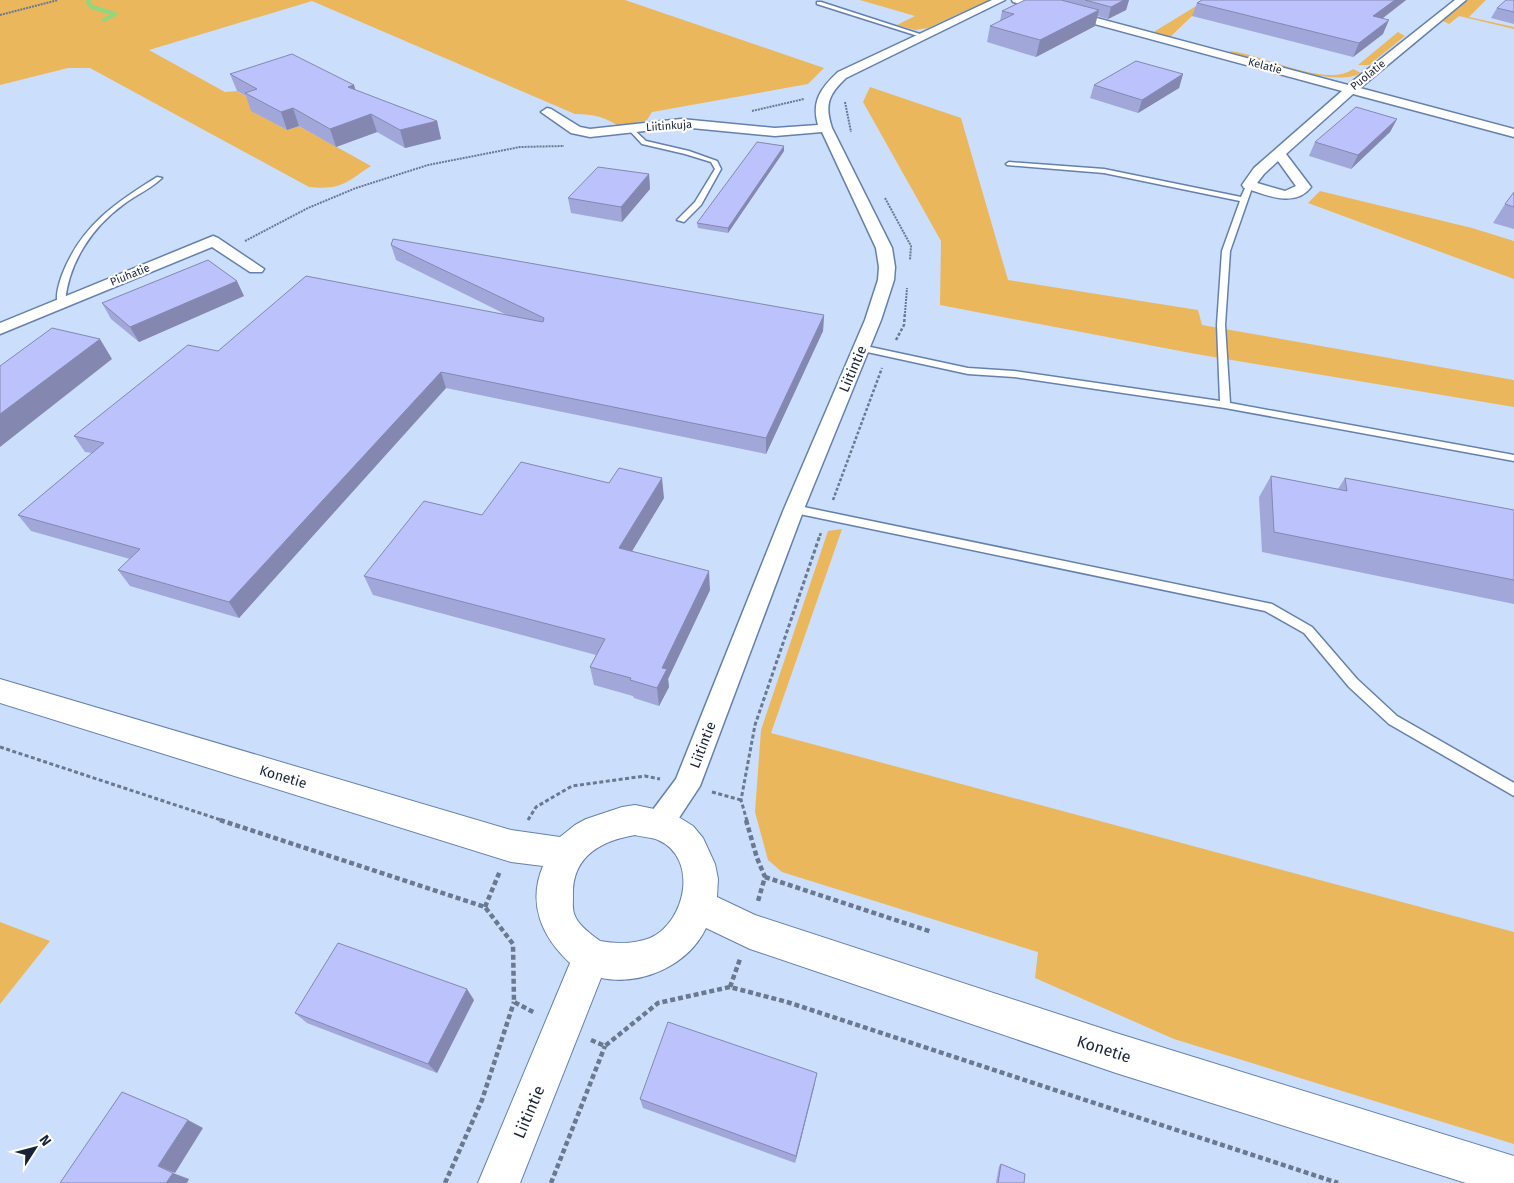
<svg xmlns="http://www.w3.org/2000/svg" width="1514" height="1183" viewBox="0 0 1514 1183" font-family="'Fira Sans',sans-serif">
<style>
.green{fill:#eab75d}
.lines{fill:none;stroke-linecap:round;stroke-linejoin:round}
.stream{stroke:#91d681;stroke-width:4}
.service-casing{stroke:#6480ad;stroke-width:3}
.minor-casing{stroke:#6480ad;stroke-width:3}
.tertiary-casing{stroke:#6480ad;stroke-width:2}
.path-far3{stroke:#6a7890;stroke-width:2;stroke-dasharray:2 1;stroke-linecap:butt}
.path-far2{stroke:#6a7890;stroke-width:2.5;stroke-dasharray:3 2;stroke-linecap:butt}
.path-far1{stroke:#6a7890;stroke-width:3;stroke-dasharray:4 2.5;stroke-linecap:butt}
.path{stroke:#6a7890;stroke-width:4.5;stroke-dasharray:5 3;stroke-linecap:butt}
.service{fill:#fff;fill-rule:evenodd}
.minor{fill:#fff;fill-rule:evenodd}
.tertiary{fill:#fff;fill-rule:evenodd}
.wall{fill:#a2a7d9}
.shaded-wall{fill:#8488b0}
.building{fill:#bcc2fc;stroke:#8488b0}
.labels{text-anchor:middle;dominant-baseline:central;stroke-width:4.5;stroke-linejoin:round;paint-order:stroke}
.far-street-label{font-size:11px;fill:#182336;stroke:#fefefe}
.street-label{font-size:14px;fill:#182336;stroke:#fefefe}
.near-street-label{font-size:16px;fill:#182336;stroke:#fefefe}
</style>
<rect width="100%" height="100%" fill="#cbdefc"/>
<g class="green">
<path d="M0,0H625L824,68L808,84L652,112L647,120L620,127C605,117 594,114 575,114L312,1L149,50L225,92L237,91L264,107L252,111L287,130L299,126L371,166C345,183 342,190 309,187L90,68H68L0,85Z"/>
<path d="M860,0H989L928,28L915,30L897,25L915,16Z"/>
<path d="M1206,0H1221L1192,16L1169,38L1152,33Z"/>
<path d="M1468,0H1486L1469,17L1514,27V29L1459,16L1449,24L1443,21Z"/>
<path d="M1398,32L1405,36L1369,65H1358Z"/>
<path d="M1229,51C1260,53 1327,89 1353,69L1361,73C1336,88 1263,62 1235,55Z"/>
<path d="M870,87L961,118L1008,280L1198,310L1202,325L1514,380V407L1196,354L940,305L941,241L863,102Z"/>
<path d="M1320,191L1472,228L1514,241V279L1308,203Z"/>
<path d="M842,529L771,733L1514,932V1144L1174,1039L1035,978L1038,952L782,872L768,860L755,812L761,730L828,531Z"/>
<path d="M0,922L50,941L0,1004Z"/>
</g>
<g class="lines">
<path class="stream" d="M89,0L88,3L92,7L115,14L104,20"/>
<defs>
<g id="service">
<path d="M817,2H821L926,36L921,37L817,4Z"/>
<path d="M631,127L646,141L689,151L717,161L721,169L701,205L684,222L677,220L695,202L715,169L711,162L685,154L642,144L628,129Z"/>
<path d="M1009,162L1104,169L1241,197L1247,184H1251L1253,185L1230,251L1225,325L1230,403L1514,455V461L1225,408L1014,377L968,374L858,350L857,348L861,345L968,368L1014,371L1220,401L1217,325L1222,251L1240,201L1104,173L1007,165L1006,164Z"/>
<path d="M157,177L162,178C152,188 136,195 124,204C92,227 68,263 65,303L61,305H58C55,296 59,284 62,275C81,226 115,203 157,177Z"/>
<path d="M794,505L1272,604L1312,627L1357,679L1397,716L1514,783V796L1389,724L1349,687L1304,633L1265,611L790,512L789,509L790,506Z"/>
</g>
<g id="minor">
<path d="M992,0H1005L846,78C829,94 824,104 832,128L892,248L895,267L894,280L881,320L804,509L700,786L669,833L659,836L649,833L645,824L649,815L676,779L784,509L865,320L878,280L879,267L876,248L822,132L775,136L681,127L590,137L571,133L541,112L547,108L551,109L580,127L590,129L681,119L775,128L818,125C811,101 821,88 838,72Z"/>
<path d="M1012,0H1029L1348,85L1455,0H1466L1360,88L1514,129V137L1353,94L1286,154L1311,187C1294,209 1265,194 1244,188L1242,185L1254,168L1342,91L1013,2ZM1278,161L1296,186L1285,191L1257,183L1264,174Z"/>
<path d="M213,236L218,238L264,269L262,272H250L212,247L0,334V323Z"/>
</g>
<path id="tertiary" d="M0,679L511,830L560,837L575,825L586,819L622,807L635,805L659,810L677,816L693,826L703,838L715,864L718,879L717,897L755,915L1116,1033L1514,1156V1183H1466L1116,1073L750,949L706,928C688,966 641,986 601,978L520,1183H478L570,963C542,937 527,904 543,866L511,862L0,703ZM635,835C642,837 651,837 658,840C699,858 686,922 650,938C635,944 616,944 600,941C592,935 579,926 575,916C572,910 573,903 573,897C571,857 600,841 635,835Z"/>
</defs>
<use href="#service" class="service-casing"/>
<use href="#minor" class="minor-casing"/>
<use href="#tertiary" class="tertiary-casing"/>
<g class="path-far3">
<path d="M0,15L58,0"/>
<path d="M845,102L851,132"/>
<path d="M752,111L804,99"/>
<path d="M885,198L911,246L910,260"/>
<path d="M245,241L308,208L356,188L428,165L520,147L564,146"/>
<path d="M905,313L907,288"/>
</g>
<g class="path-far2">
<path d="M896,340L904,325L905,312"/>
<path d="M833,500L882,368"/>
<path d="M820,536L821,532"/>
</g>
<g class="path-far1">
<path d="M0,747L224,821"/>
<path d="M712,792L741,800"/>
<path d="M528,820L536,807L572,786L645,776L660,779"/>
<path d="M747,821L741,800L755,725L820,535"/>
</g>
<g class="path">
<path d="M220,820L485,907L513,944L514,1002L535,1013"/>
<path d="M746,820L757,858L765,877L758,901"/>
<path d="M765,877L932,932"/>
<path d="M485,907L500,871"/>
<path d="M730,987L740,959"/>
<path d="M591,1040L605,1046L658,1003L730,987L787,1002L1338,1183"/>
<path d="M445,1183L482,1100L514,1002"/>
<path d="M551,1183L605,1046"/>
</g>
<use href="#service" class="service"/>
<use href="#minor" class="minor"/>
<use href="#tertiary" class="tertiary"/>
</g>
<g class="wall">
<path d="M1025,0H1129L1126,10L1108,19L1097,16L1095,26L1036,57L987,42L990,26L1000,21L1002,11Z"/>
<path d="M1202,0H1406L1382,19L1383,34L1353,57L1192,16L1197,3Z"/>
<path d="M1514,0V24L1491,18L1497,8Z"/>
<path d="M230,74L354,85L355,90L437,121L441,139L405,148L377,132L336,147L299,126L287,130L251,111L246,96L237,91Z"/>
<path d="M1183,74L1179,88L1138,113L1090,98L1094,85Z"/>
<path d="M1397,119L1390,132L1351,169L1309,156L1315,142Z"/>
<path d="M784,151L728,233L698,228L697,223Z"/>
<path d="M649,174L650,189L622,222L571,213L568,198Z"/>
<path d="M1514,192V229L1493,223L1505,204Z"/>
<path d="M391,245L824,315L823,331L766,454L446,388L239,618L130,586L118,570L130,559L31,531L18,515L92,453L85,452L74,436L218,351L509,316L396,260Z"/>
<path d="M244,296L139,342L111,319L102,303Z"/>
<path d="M1271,476L1338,489L1345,478L1514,510V604L1262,552L1259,497Z"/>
<path d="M664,498L631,552L710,590L668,679L669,687L659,706L634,698L633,696L594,685L590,667L596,655L373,595L364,576L482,515Z"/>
<path d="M474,1000L437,1073L307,1023L295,1013Z"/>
<path d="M815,1083L795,1163L643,1108L640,1099Z"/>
<path d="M1001,1164L1024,1183H996L999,1166Z"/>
</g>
<g class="shaded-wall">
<path d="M1124,0H1129L1126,10L1108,19L1111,7Z"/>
<path d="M1395,0H1406L1367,30L1373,16Z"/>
<path d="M1099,10L1095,26L1036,57L1040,40Z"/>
<path d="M1389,20L1383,34L1353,57L1359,43Z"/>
<path d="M1183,74L1179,88L1138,113L1142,100Z"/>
<path d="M354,85L359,103L348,87Z"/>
<path d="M293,108L299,126L287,130L281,112Z"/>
<path d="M371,114L377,132L336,147L330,129Z"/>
<path d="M1397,119L1390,132L1351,169L1358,155Z"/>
<path d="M437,121L441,139L405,148L400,130Z"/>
<path d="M784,146V151L728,233V228Z"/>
<path d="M649,174L650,189L622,222L621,207Z"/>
<path d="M237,281L244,296L139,342L130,327Z"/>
<path d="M824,315L823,331L766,454V438Z"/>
<path d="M100,339L112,359L0,447V414Z"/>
<path d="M441,372L446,388L239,618L229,602Z"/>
<path d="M662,478L664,498L622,568L619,548Z"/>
<path d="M709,571L710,590L668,679L669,687L659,706L657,688L662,668Z"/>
<path d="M467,989L474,1000L437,1073L428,1064Z"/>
<path d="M817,1073L815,1083L795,1163L796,1156Z"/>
<path d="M188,1120L203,1128L175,1173L158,1166Z"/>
<path d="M173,1173L189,1179L187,1183H166Z"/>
</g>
<g class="building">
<path d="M1025,0H1061L1099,10L1040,40L990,26L1014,14L1002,11Z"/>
<path d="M1085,0H1124L1111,7Z"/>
<path d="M1202,0H1395L1373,16L1389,20L1359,43L1197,3Z"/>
<path d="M1506,0H1514V12L1497,8Z"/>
<path d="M292,54L354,85L348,87L437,121L400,130L371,114L330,129L293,108L281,112L245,93L257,89L230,74Z"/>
<path d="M1136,61L1183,74L1142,100L1094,85Z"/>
<path d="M1356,107L1397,119L1358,155L1315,142Z"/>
<path d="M757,142L784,146L728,228L697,223Z"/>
<path d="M598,167L649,174L621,207L568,198Z"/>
<path d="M1514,192V207L1505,204Z"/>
<path d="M393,239L824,315L766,438L441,372L229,602L118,570L140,549L18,515L104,443L74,436L188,345L218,351L306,276L543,322L544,318L391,245Z"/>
<path d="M208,260L237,281L130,327L102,303Z"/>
<path d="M52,328L100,339L0,414V366Z"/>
<path d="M521,462L609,483L619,468L662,478L619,548L709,571L662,668L667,669L657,688L630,680L631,678L590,667L605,639L364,576L424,501L482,515Z"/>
<path d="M1271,476L1347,491L1345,478L1514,510V580L1274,532Z"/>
<path d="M338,943L467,989L428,1064L295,1013Z"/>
<path d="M668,1022L817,1073L796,1156L640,1099Z"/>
<path d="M122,1092L188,1120L158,1166L173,1173L166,1183H60Z"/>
<path d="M1001,1164L1025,1174L1024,1183H998Z"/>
</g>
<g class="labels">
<g class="far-street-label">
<text transform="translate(1265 66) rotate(15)">Kelatie</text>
<text transform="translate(1368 75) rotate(-39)">Puolatie</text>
<text transform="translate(669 126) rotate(-4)">Liitinkuja</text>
<text transform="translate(130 275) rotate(-22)">Piuhatie</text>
</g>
<g class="street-label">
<text transform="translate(853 369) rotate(-67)">Liitintie</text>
<text transform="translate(703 745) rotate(-69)">Liitintie</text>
<text transform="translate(283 777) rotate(17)">Konetie</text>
</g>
<g class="near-street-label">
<text transform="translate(1104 1049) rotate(18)">Konetie</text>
<text transform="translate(529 1112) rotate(-67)">Liitintie</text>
</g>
</g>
<g transform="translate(35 1148) rotate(54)" stroke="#fefefe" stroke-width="4" paint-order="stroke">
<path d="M0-4L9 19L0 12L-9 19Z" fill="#182336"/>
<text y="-8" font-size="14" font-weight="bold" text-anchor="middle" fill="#182336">N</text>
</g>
</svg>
